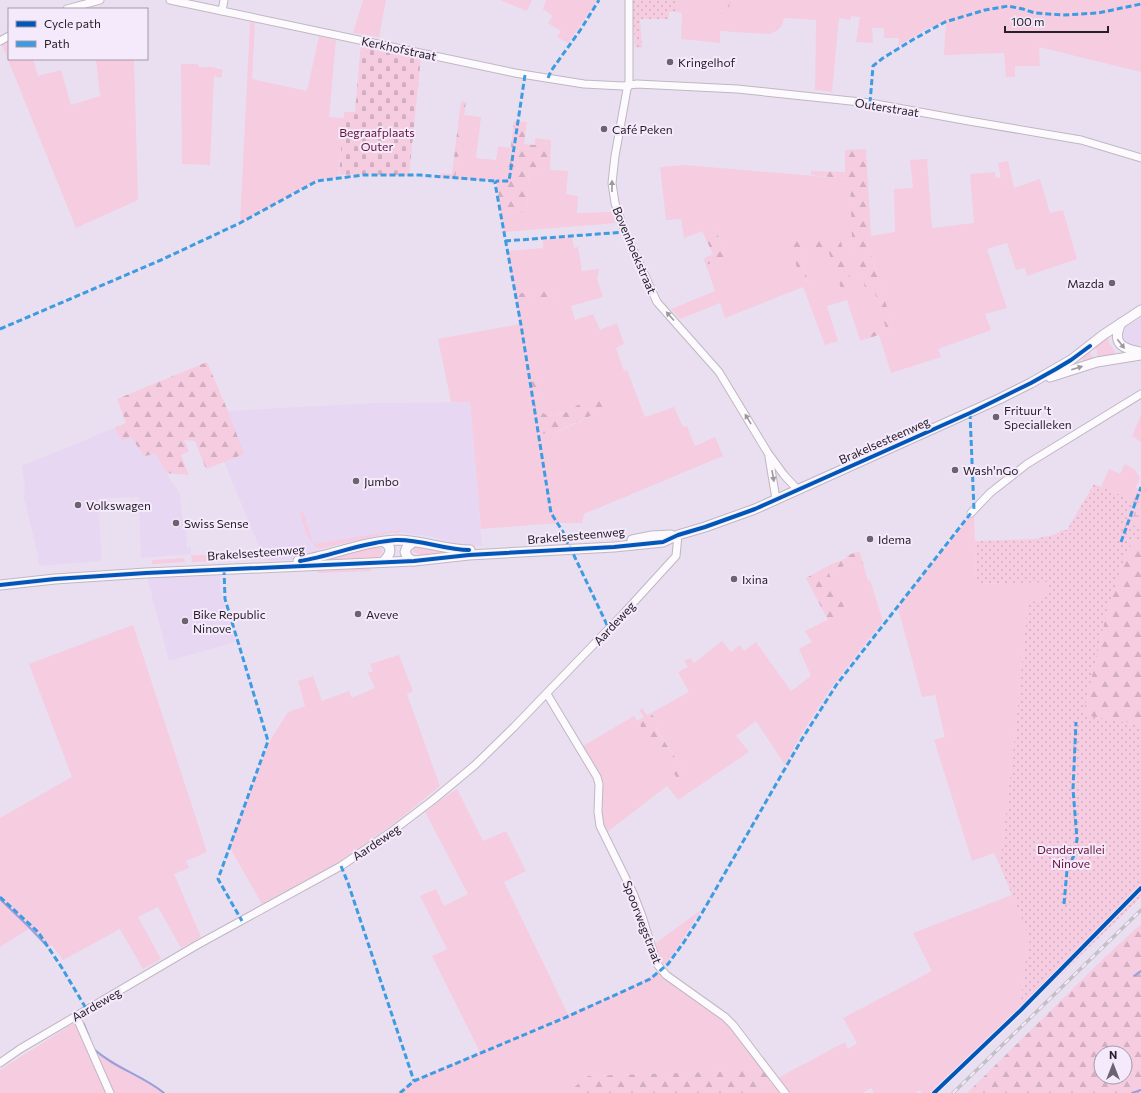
<svg xmlns="http://www.w3.org/2000/svg" width="1141" height="1093" viewBox="0 0 1141 1093" font-family="Commissioner,sans-serif">
<style>
.built{fill:#e8d7f2}
.grass{fill:#f5cce0;fill-rule:evenodd}
.forest{fill:url(#forest-firs);fill-rule:evenodd}
.wetland{fill:url(#wetland-marsh)}
.cemetery{fill:url(#cemetery-stones)}
.park{fill:url(#park-dots)}
.lines{fill:none;stroke-linecap:round;stroke-linejoin:round}
.stream{stroke:#96a1db;stroke-width:2}
.minor-casing{stroke:#bfb7c3;stroke-width:9}
.major-casing{stroke:#bfb7c3;stroke-width:11}
.minor{stroke:#fcfafd;stroke-width:7}
.major{stroke:#fcfafd;stroke-width:9}
.rail-casing{stroke:#c3c0c5;stroke-width:3.5}
.rail{stroke:#f5eafb;stroke-width:2;stroke-dasharray:6;stroke-linecap:butt}
.quiet{stroke:#3d9be1;stroke-width:3;stroke-dasharray:6 3;stroke-linecap:butt}
.cycleway-casing{stroke:#f5eafb;stroke-width:6}
.cycleway{stroke:#0057b8;stroke-width:4}
.oneway{fill:#9c989e}
.poi-dot{fill:#6b636f;stroke:#f5eafb;stroke-width:1.5}
.labels{text-anchor:middle;dominant-baseline:central;stroke-width:4;stroke-linejoin:round;paint-order:stroke}
.street-label{font-size:12px;fill:#27202a;stroke:#f5eafb}
.poi-label{font-size:12px;fill:#27202a;stroke:#f5eafb;text-anchor:start}
.park-label{font-size:12px;fill:#651439;stroke:#f5eafb}
</style>
<defs>
<pattern id="forest-firs" width="22" height="20" patternUnits="userSpaceOnUse"><rect width="22" height="20" fill="#f5cce0"/><path d="M5 1l3.5 6h-7zM16 11l3.5 6h-7z" fill="#d2afc0"/></pattern>
<pattern id="wetland-marsh" width="20" height="14" patternUnits="userSpaceOnUse"><rect width="20" height="14" fill="#f5cce0"/><path d="M1 5h8M5 5V1M11 12h8M15 12V8" fill="none" stroke="#d2afc0"/></pattern>
<pattern id="cemetery-stones" width="16" height="16" patternUnits="userSpaceOnUse"><rect width="16" height="16" fill="#f5cce0"/><path d="M2 7V4a2 2 0 0 1 4 0v3zM10 15v-3a2 2 0 0 1 4 0v3z" fill="#d2afc0"/></pattern>
<pattern id="park-dots" width="8" height="8" patternUnits="userSpaceOnUse"><rect width="8" height="8" fill="#f5cce0"/><path d="M2 2h.1M6 6h.1" fill="none" stroke="#d2afc0" stroke-width="1.8" stroke-linecap="round"/></pattern>
</defs>
<rect width="100%" height="100%" fill="#eadff0"/>
<g class="built">
<path d="M1141,318V345L1133,346L1125,343L1122,335L1125,327Z"/>
<path d="M470,402L482,546L458,544L427,536L397,532L323,548L310,555L291,560L265,561L224,462L243,454L228,411L376,403Z"/>
<path d="M114,428L122,441L131,437L144,456L156,454L166,473L180,494L182,517L186,527L187,547H191V554L143,558L141,559L139,497L108,498L98,499L102,561L39,566L38,555L24,498L25,486L22,466Z"/>
<path d="M221,572L220,590L235,642L169,661L147,577Z"/>
</g>
<g class="grass">
<path d="M363,0H386L379,37L353,33Z"/>
<path d="M500,0H532L527,11Z"/>
<path d="M546,0H597L580,26L568,43L557,37L561,31L548,23L553,16L543,9Z"/>
<path d="M677,0H722L721,14L729,7L731,0H1141V72L1039,47L1040,66H1015V77H1006L1004,53L944,55L946,21L925,30L898,46L899,38H884V28H872L873,43L856,42L860,17L851,16V20L839,18L832,92L815,90L816,20L784,18C782,27 779,31 769,34L720,31V43L681,39L682,13L677,12Z"/>
<path d="M250,22L255,23L252,79L307,91L319,36L336,40L329,117L344,118L338,177L317,180L240,223Z"/>
<path d="M9,41V59H33L38,76L61,70L71,105L100,96L96,59H134L138,200L76,228L2,45Z"/>
<path d="M181,64H198L199,67H212L223,70L221,78L214,76L210,165L182,164Z"/>
<path d="M464,115L481,117L476,158L496,160L498,146L510,148L507,178H496V181L455,179Z"/>
<path d="M927,159L932,228L974,223L970,174L995,172L996,178L1001,177L998,163L1008,161L1014,188L1040,179L1050,213L1063,210L1077,259L1027,276L1025,268L1016,270L1007,243L987,249L1007,308L985,314L991,330L938,349L941,357L891,373L879,335L894,330L866,237L895,232L894,189L913,188L910,160Z"/>
<path d="M685,165L850,179L852,239L866,291L874,289L886,328L859,337L847,300L827,306L838,341L825,345L803,287L725,318L720,303L680,319L671,309L715,291L706,265L727,256L714,227L684,238L681,219L666,220L660,167ZM840,239L843,293L829,250H800L809,285L804,287L792,241Z"/>
<path d="M529,169L568,171L566,194L578,196L577,213L612,212L616,223L504,232L501,213L527,212Z"/>
<path d="M572,237L574,248L578,247L582,271L599,269L597,279L603,297L571,306L575,320L593,314L600,330L617,323L624,344L616,348L624,371L627,370L645,417L674,407L683,427L687,426L695,446L715,437L723,456L584,514L582,523H559L481,529L470,402H451L438,339L520,324L517,304L558,296L556,288L515,294L507,251L543,248V240ZM537,375L543,413L546,415L554,416L574,408L591,398L605,399L606,402L599,412L564,429L551,434L538,433L529,377Z"/>
<path d="M1108,335L1109,343L1115,351V355L1098,359L1097,350L1094,345Z"/>
<path d="M1089,349L1093,360L1084,362L1081,358Z"/>
<path d="M1141,415V442L1132,436Z"/>
<path d="M1125,464L1135,470L1140,478L1130,499L1101,487L1109,469L1120,474Z"/>
<path d="M301,510L303,511L313,544L400,530V533H387L320,549C307,543 305,527 300,514Z"/>
<path d="M974,512L976,584L1049,582L1044,601L1028,602L1016,726L1000,866L994,853L972,861L934,740L945,737L935,695L922,697L898,608Z"/>
<path d="M377,546L382,549C383,553 382,554 378,557L322,560Z"/>
<path d="M416,546L456,553L421,555L413,552L414,548Z"/>
<path d="M234,553V560L218,561L217,555Z"/>
<path d="M191,555H211L212,561L192,562Z"/>
<path d="M184,558L185,562L152,564V560Z"/>
<path d="M854,562L855,566L863,563L868,581L870,580L883,621L833,685L799,738L785,765L756,721L736,736L749,752L678,800L667,786L606,833L602,825L600,814L603,783L597,768L583,746L634,716L677,778L685,772L656,728L659,726L651,713L689,692L678,672L688,667L684,661L690,658L694,663L722,641L731,652L740,645L744,651L756,642L791,691L811,676L799,649L812,642L805,631L845,611L826,567L832,564L834,570Z"/>
<path d="M370,568L371,571L318,573L317,571Z"/>
<path d="M133,625L207,852L186,861L189,868L174,874L201,937L181,948L158,907L138,917L161,959L143,969L120,929L63,960L52,945L47,948L30,928L0,947V818L72,777L29,664Z"/>
<path d="M399,655L413,691L407,694L440,786L396,822L337,863L262,904L229,846L271,739L288,712L305,706L298,681L313,676L322,701L349,691L352,698L375,688L368,673L373,671L370,664Z"/>
<path d="M457,789L483,841L506,831L526,871L504,882L568,1014L621,992L659,972L731,1026L764,1070L588,1076L567,1093H398L412,1081L480,1052L432,956L447,949L420,896L436,889L444,906L468,894L425,812L446,796Z"/>
<path d="M1012,895L1030,938L1024,971L1020,1014L936,1093H922L920,1090L915,1093H874L871,1088L862,1093H790L778,1078L845,1042L848,1049L857,1043L843,1018L932,971L913,933Z"/>
<path d="M701,910L681,942L666,964H660L653,945Z"/>
<path d="M74,1023L76,1024L106,1093H0V1070Z"/>
<path d="M96,1051L156,1086L164,1093H113Z"/>
<path d="M770,1082L780,1093H755Z"/>
</g>
<g class="forest">
<path d="M722,0H731L727,14H721Z"/>
<path d="M461,101L466,102L455,179L440,178L441,173L452,174Z"/>
<path d="M514,121L527,122L524,144L535,145V138L551,140L550,170L529,169L527,212L501,213L496,177L507,178Z"/>
<path d="M866,149L871,236L866,238L894,330L860,341L859,337L886,328L874,290L866,291L852,239L850,179L811,175V171L845,172V150Z"/>
<path d="M714,227L727,256L706,265L703,259L713,254L702,231Z"/>
<path d="M840,238L853,289L843,294L828,250H800L809,286L803,287L790,245L792,241Z"/>
<path d="M556,288L558,296L517,304L515,294Z"/>
<path d="M207,362L228,411L244,454L206,469L195,441L184,440L189,451L181,455L189,475L166,473L156,454L144,456L131,437L122,441L114,428L126,423L117,399Z"/>
<path d="M537,375L543,413C558,423 577,403 591,398C605,393 612,402 599,412L551,434L538,433L529,377Z"/>
<path d="M1132,538L1141,542V725L1082,715L1107,611Z"/>
<path d="M859,551L863,563L855,566L853,562L834,570L832,564L847,558L846,556Z"/>
<path d="M826,567L846,611L828,620L806,578Z"/>
<path d="M642,708L647,715L651,713L659,726L656,729L685,772L677,778L637,721L644,717L639,710Z"/>
<path d="M1141,924V1093H967L1106,956ZM1101,1053H1125V1077H1101Z"/>
<path d="M764,1070L770,1082L755,1093H567L588,1076Z"/>
</g>
<path class="wetland" d="M1136,488L1141,492V529L1126,522L1135,501L1130,499Z"/>
<path class="cemetery" d="M361,42L421,57L409,176L376,175L369,174L339,175L344,112H355Z"/>
<g class="park">
<path d="M632,0H677V12H669V19H640L642,48L635,47Z"/>
<path d="M1094,484L1135,501L1126,522L1141,529V542L1132,538L1107,611L1083,715L1141,725V897L1020,1014L1024,971L1030,938L1000,866L1016,726L1028,602L1044,601L1049,582L976,584L975,541L1034,539L1054,535L1062,530H1067Z"/>
</g>
<g class="lines">
<g class="stream">
<path d="M0,899L29,927L47,946"/>
<path d="M1134,976L1141,971"/>
<path d="M84,1024L90,1039"/>
<path d="M94,1049C114,1068 142,1075 164,1093"/>
<path d="M1132,1093L1141,1090"/>
</g>
<defs>
<g id="minor">
<path d="M170,0L515,73L584,84L623,86L637,84L737,89L870,103L969,121L1081,140L1141,158"/>
<path d="M629,0V84L627,89L615,156L612,183L615,203L625,232L657,302L719,372L768,453L784,475L797,489"/>
<path d="M67,9L100,0"/>
<path d="M222,11L224,0"/>
<path d="M0,41L9,36"/>
<path d="M769,457L776,499"/>
<path d="M971,513L990,493L1027,464L1141,394"/>
<path d="M547,694L597,777L599,784L598,812L600,826L633,893L642,916L657,964L666,975L725,1017L733,1025L785,1093"/>
<path d="M76,1016L110,1093"/>
<path d="M0,1063L20,1049L197,945L341,866L391,832L433,800L475,765L514,727L624,613L676,556L678,535"/>
</g>
<g id="major">
<path d="M1121,323C1111,344 1123,349 1141,352"/>
<path d="M1050,377L1097,362L1141,355"/>
<path d="M632,540L652,536L671,535"/>
<path d="M413,542L407,547L405,552L408,558L414,561"/>
<path d="M298,561C331,556 363,541 397,540C421,540 445,550 470,550"/>
<path d="M383,562C390,555 394,548 384,542"/>
<path d="M0,585L55,579L146,573L414,561L469,555L614,547L663,542L678,535L705,527L755,509L999,399L1031,383L1071,360L1103,335L1141,310"/>
</g>
</defs>
<use href="#minor" class="minor-casing"/>
<use href="#major" class="major-casing"/>
<use href="#minor" class="minor"/>
<use href="#major" class="major"/>
<defs>
<path id="rail" d="M953,1093L1141,910"/>
</defs>
<use href="#rail" class="rail-casing"/>
<use href="#rail" class="rail"/>
<g class="quiet">
<path d="M525,75L509,181H497L495,183L521,325L551,513L563,532L567,542L570,547L609,629"/>
<path d="M548,78L551,71L581,29L599,0"/>
<path d="M870,103L873,66L883,58L914,39L945,22L985,10L1008,6L1023,9L1035,13L1063,15L1098,13L1141,4"/>
<path d="M505,241L625,232"/>
<path d="M0,329L161,260L240,223L317,181L363,175H420L495,181V183"/>
<path d="M970,413L974,510"/>
<path d="M1121,542L1141,487"/>
<path d="M224,569L225,599L268,741L218,879L242,921"/>
<path d="M341,866L348,883L414,1081"/>
<path d="M0,897L38,932L62,968L87,1010"/>
<path d="M1064,904L1067,870L1075,853L1077,839L1073,789L1076,722"/>
<path d="M400,1093L414,1081L569,1016L650,979L668,964L684,942L698,920L802,739L837,684L971,513"/>
</g>
<defs>
<g id="cycleway">
<path d="M300,561C332,556 363,542 396,540C420,539 445,550 469,550"/>
<path d="M0,585L55,579L146,573L414,561L469,555L614,547L663,542L678,535L705,527L755,509L970,413L1031,383L1056,369L1071,360L1090,346"/>
<path d="M934,1093L1021,1010L1141,888"/>
</g>
</defs>
<use href="#cycleway" class="cycleway-casing"/>
<use href="#cycleway" class="cycleway"/>
</g>
<defs><path id="oneway-solid" d="M-6-.8H1V-3.2L6.5 0L1 3.2V.8H-6Z"/></defs>
<g class="oneway">
<use href="#oneway-solid" transform="translate(612 186) rotate(-90)"/>
<use href="#oneway-solid" transform="translate(670 316) rotate(-132)"/>
<use href="#oneway-solid" transform="translate(1121 344) rotate(52)"/>
<use href="#oneway-solid" transform="translate(1077 368) rotate(-17)"/>
<use href="#oneway-solid" transform="translate(748 419) rotate(-121)"/>
<use href="#oneway-solid" transform="translate(773 476) rotate(80)"/>
</g>
<g class="poi-dot">
<circle cx="670" cy="62" r="4"/>
<circle cx="604" cy="129" r="4"/>
<circle cx="1112" cy="283" r="4"/>
<circle cx="996" cy="417" r="4"/>
<circle cx="955" cy="470" r="4"/>
<circle cx="356" cy="481" r="4"/>
<circle cx="78" cy="505" r="4"/>
<circle cx="176" cy="523" r="4"/>
<circle cx="870" cy="539" r="4"/>
<circle cx="734" cy="579" r="4"/>
<circle cx="358" cy="614" r="4"/>
<circle cx="185" cy="621" r="4"/>
</g>
<g class="labels">
<g class="street-label">
<text transform="translate(399 48) rotate(12)">Kerkhofstraat</text>
<text transform="translate(887 107) rotate(9)">Outerstraat</text>
<text transform="translate(635 250) rotate(67)">Bovenhoekstraat</text>
<text transform="translate(884 440) rotate(-24)">Brakelsesteenweg</text>
<text transform="translate(576 535) rotate(-5)">Brakelsesteenweg</text>
<text transform="translate(256 552) rotate(-4)">Brakelsesteenweg</text>
<text transform="translate(614 623) rotate(-47)">Aardeweg</text>
<text transform="translate(376 842) rotate(-34)">Aardeweg</text>
<text transform="translate(643 922) rotate(69)">Spoorwegstraat</text>
<text transform="translate(96 1004) rotate(-30)">Aardeweg</text>
</g>
<g class="poi-label">
<text x="678" y="62">Kringelhof</text>
<text x="612" y="129">Café Peken</text>
<text x="1104" y="283" text-anchor="end">Mazda</text>
<text x="1004" y="410">Frituur 't<tspan x="1004" dy="14">Specialleken</tspan></text>
<text x="963" y="470">Wash'nGo</text>
<text x="364" y="481">Jumbo</text>
<text x="86" y="505">Volkswagen</text>
<text x="184" y="523">Swiss Sense</text>
<text x="878" y="539">Idema</text>
<text x="742" y="579">Ixina</text>
<text x="193" y="614">Bike Republic<tspan x="193" dy="14">Ninove</tspan></text>
<text x="366" y="614">Aveve</text>
</g>
<g class="park-label">
<text x="377" y="132">Begraafplaats<tspan x="377" dy="14">Outer</tspan></text>
<text x="1071" y="849">Dendervallei<tspan x="1071" dy="14">Ninove</tspan></text>
</g>
</g>
<rect x="8" y="8" width="140" height="52" fill="#f5eafb" stroke="#a399a7"/>
<rect x="16" y="21" width="20" height="6" fill="#0057b8" stroke="#a399a7"/>
<text x="44" y="28" font-size="12" fill="#27202a">Cycle path</text>
<rect x="16" y="41" width="20" height="6" fill="#3d9be1" stroke="#a399a7"/>
<text x="44" y="48" font-size="12" fill="#27202a">Path</text>
<g transform="translate(1113 1065)"><circle r="19" fill="#f5eafb" stroke="#a399a7"/>
<path d="M0-3L7 15L0 10L-7 15Z" fill="#6b636f"/>
<text y="-6" font-size="11" font-weight="bold" text-anchor="middle" fill="#27202a">N</text>
</g>
<path d="M1005 26v6h103v-6" fill="none" stroke="#27202a" stroke-width="2"/>
<text x="1011" y="26" font-size="12" fill="#27202a" stroke="#f5eafb" stroke-width="3" paint-order="stroke">100 m</text>
</svg>
